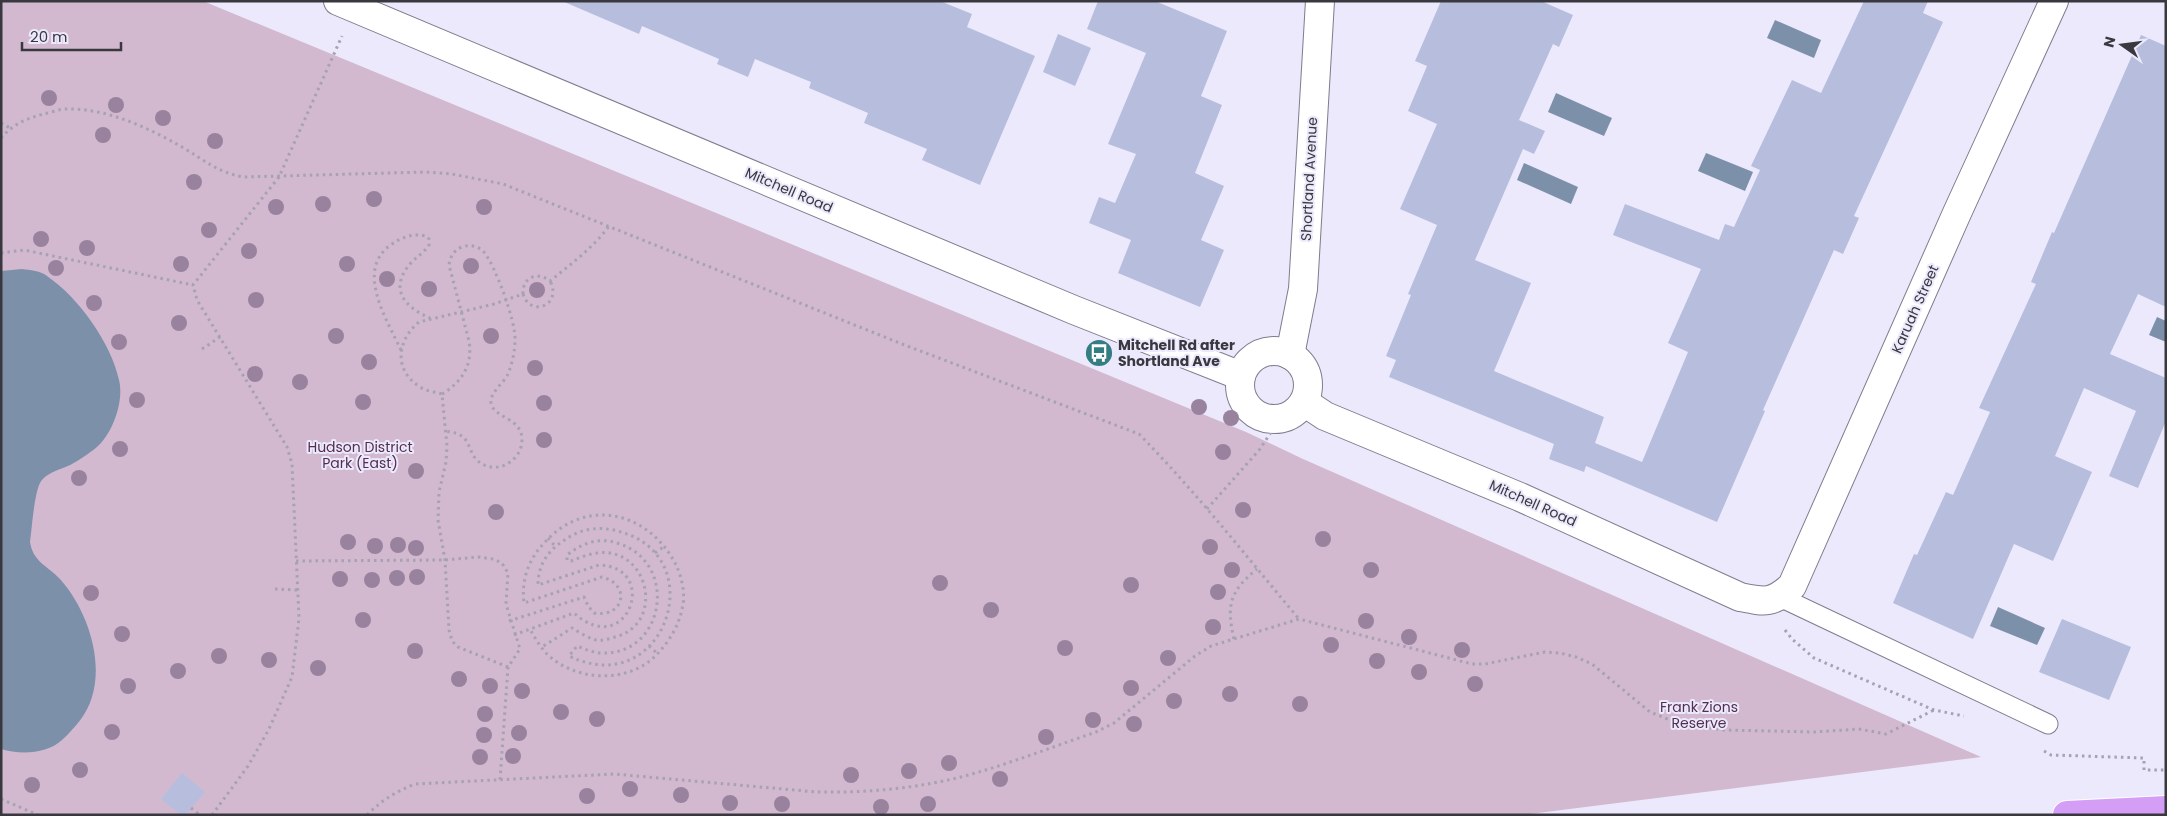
<svg xmlns="http://www.w3.org/2000/svg" width="2167" height="816" viewBox="0 0 2167 816" font-family="Poppins,sans-serif">
<style>
.green{fill:#d2b9cf}
.water{fill:#7d90aa}
.building{fill:#b7bedd}
.lines{fill:none;stroke-linecap:round;stroke-linejoin:round}
.lane-casing{stroke:#7f7c8d;stroke-width:21}
.street-casing{stroke:#7f7c8d;stroke-width:30}
.highway-casing{stroke:#fff;stroke-width:30}
.path{stroke:#a5a2b1;stroke-width:3;stroke-dasharray:2.5 4;stroke-linecap:butt}
.lane{stroke:#fff;stroke-width:19}
.street{stroke:#fff;stroke-width:28}
.highway{stroke:#d49ef7;stroke-width:28}
.tree{fill:#98829e}
.labels{text-anchor:middle;dominant-baseline:central;stroke-width:4;stroke-linejoin:round;paint-order:stroke}
.street-label{font-size:14px;fill:#39383f;stroke:#ece9fc}
.poi-label{font-size:14px;font-weight:bold;fill:#39383f;stroke:#ece9fc;text-anchor:start}
.park-label{font-size:14px;fill:#532e51;stroke:#ece9fc}
</style>
<rect width="100%" height="100%" fill="#ece9fc"/>
<path class="green" d="M1,1H203L1246,432L1303,459L1981,757L1522,815H1Z"/>
<g class="water">
<path d="M1775,20L1821,40L1814,58L1767,38Z"/>
<path d="M1556,93L1612,118L1604,136L1548,112Z"/>
<path d="M1706,153L1753,172L1745,191L1698,171Z"/>
<path d="M1524,163L1578,187L1571,204L1517,180Z"/>
<path d="M22,269C30,270 41,271 47,276C79,298 111,343 119,380C124,400 114,429 100,444C93,451 81,459 72,464C63,469 46,472 40,483C34,495 32,528 30,542C33,562 48,566 60,579C86,608 104,658 92,697C87,714 75,728 62,740C47,754 20,755 1,749V271Z"/>
<path d="M2157,317L2166,321V342L2149,335Z"/>
<path d="M1998,607L2045,628L2037,645L1990,626Z"/>
</g>
<g class="building">
<path d="M562,1H940L972,14L967,27L1035,56L980,185L922,160L927,149L864,123L868,113L809,88L811,82L755,59L748,77L717,64L719,59L642,26L639,34Z"/>
<path d="M1098,1H1155L1227,31L1201,96L1222,105L1195,173L1224,186L1201,240L1224,250L1200,307L1118,273L1131,240L1089,223L1099,197L1115,203L1136,154L1108,144L1146,53L1087,29Z"/>
<path d="M1441,1H1541L1573,15L1559,47L1553,44L1519,120L1545,131L1534,154L1523,149L1475,260L1531,283L1494,371L1604,417L1595,443L1642,462L1688,352L1668,343L1701,269L1613,235L1625,204L1719,240L1725,224L1734,227L1760,170L1751,166L1792,80L1821,93L1864,1H1928L1923,13L1943,22L1854,216L1859,218L1843,254L1834,250L1763,410L1765,411L1717,522L1586,466L1584,472L1549,459L1554,444L1389,377L1396,360L1386,356L1411,295L1408,294L1437,225L1400,209L1437,124L1408,111L1427,66L1415,61Z"/>
<path d="M1058,34L1091,48L1075,86L1043,72Z"/>
<path d="M2141,35L2166,46V307L2138,294L2110,354L2166,378V421L2138,488L2109,476L2136,411L2084,388L2055,456L2092,472L2053,561L2014,544L1973,639L1893,603L1914,554L1917,555L1946,492L1953,495L1990,412L1979,408L2036,284L2031,282L2052,232L2054,233Z"/>
<path d="M2062,619L2131,647L2109,700L2039,672Z"/>
<path d="M182,773L205,792L185,815H181L161,799Z"/>
</g>
<g class="lines">
<defs>
<path id="lane" d="M1780,597L2048,724"/>
<g id="street">
<path d="M338,1L1074,310L1241,376"/>
<circle cx="1274" cy="385" r="34"/>
<path d="M1290,355L1303,289L1320,1"/>
<path d="M1304,402L1325,416L1520,497L1740,597C1765,602 1772,604 1792,586L1957,213L2054,1"/>
</g>
<path id="highway" d="M2067,815L2166,810"/>
</defs>
<use href="#lane" class="lane-casing"/>
<use href="#street" class="street-casing"/>
<use href="#highway" class="highway-casing"/>
<g class="path">
<path d="M1,123L10,128"/>
<path d="M1,138C13,124 26,119 43,114C50,113 59,109 66,109C106,108 147,127 182,147C204,160 217,172 243,177L425,172L452,174L503,184L902,344L1139,434C1196,492 1246,556 1299,619"/>
<path d="M1,253L24,250L193,285"/>
<path d="M523,294C530,318 563,305 550,281"/>
<path d="M202,349L220,337"/>
<path d="M401,350C387,320 354,269 392,244C402,237 414,233 426,236L429,239V245C424,253 416,257 410,264C388,290 406,308 430,318"/>
<path d="M442,394C462,382 473,365 469,341L449,265C450,257 454,250 462,247C469,244 477,246 483,251C495,264 516,322 515,340C515,351 512,364 508,374C504,383 490,392 491,403C494,420 528,417 521,447C519,454 514,460 507,464C494,471 478,466 472,453C470,448 468,443 465,439C460,433 452,432 444,431"/>
<path d="M1207,509L1260,449L1279,420"/>
<path d="M548,538L555,546"/>
<path d="M655,553L665,546"/>
<path d="M296,561L445,560L478,557L493,559L502,563L508,573L506,604L520,649L508,667L500,780"/>
<path d="M275,589L297,590"/>
<path d="M509,621L584,597L588,606L594,613C625,618 631,584 602,577L524,603C521,579 529,558 546,541C588,496 650,513 676,565C682,577 686,596 682,609C679,625 670,640 659,652C632,684 577,683 547,654C540,647 535,638 530,629"/>
<path d="M1785,630L1792,639L1814,658L1934,710L1964,716"/>
<path d="M514,635L574,613C627,661 661,567 599,565L538,585C538,561 552,546 573,535C587,527 606,527 621,532C713,558 664,702 569,656L577,646C585,649 593,653 602,653C666,655 679,561 617,543C599,537 582,543 567,555V560L571,561C579,558 588,554 597,553C649,546 666,624 615,637C609,639 602,641 596,640C588,638 579,632 572,628L542,647"/>
<path d="M1234,639C1226,605 1230,591 1257,569"/>
<path d="M649,646L658,654"/>
<path d="M508,667L458,647L452,641L449,630L445,560L438,520L439,492L446,462L447,446L442,394C435,392 426,391 420,387C393,370 397,340 419,322L494,304L523,294C522,277 538,271 550,281C571,264 593,248 609,226"/>
<path d="M2044,751L2051,755L2144,758V770H2166"/>
<path d="M1,799L38,815"/>
<path d="M191,808L200,815"/>
<path d="M212,815L248,766L269,729L292,677L299,618L292,464L287,447L197,300L193,285L279,177L342,36"/>
<path d="M367,815C382,800 395,792 415,784L614,774L817,792C869,793 922,788 972,774C1014,762 1055,746 1096,732L1114,723L1195,656L1211,646L1299,619L1472,664H1485L1545,652L1560,653L1576,657L1592,664L1650,712L1675,722L1724,730L1814,732L1859,729L1886,734L1934,710"/>
</g>
<use href="#lane" class="lane"/>
<use href="#street" class="street"/>
<use href="#highway" class="highway"/>
</g>
<g class="tree">
<circle cx="49" cy="98" r="8"/>
<circle cx="116" cy="105" r="8"/>
<circle cx="163" cy="118" r="8"/>
<circle cx="103" cy="135" r="8"/>
<circle cx="215" cy="141" r="8"/>
<circle cx="194" cy="182" r="8"/>
<circle cx="374" cy="199" r="8"/>
<circle cx="323" cy="204" r="8"/>
<circle cx="276" cy="207" r="8"/>
<circle cx="484" cy="207" r="8"/>
<circle cx="209" cy="230" r="8"/>
<circle cx="41" cy="239" r="8"/>
<circle cx="87" cy="248" r="8"/>
<circle cx="249" cy="251" r="8"/>
<circle cx="181" cy="264" r="8"/>
<circle cx="347" cy="264" r="8"/>
<circle cx="471" cy="266" r="8"/>
<circle cx="56" cy="268" r="8"/>
<circle cx="387" cy="279" r="8"/>
<circle cx="429" cy="289" r="8"/>
<circle cx="537" cy="290" r="8"/>
<circle cx="256" cy="300" r="8"/>
<circle cx="94" cy="303" r="8"/>
<circle cx="179" cy="323" r="8"/>
<circle cx="336" cy="336" r="8"/>
<circle cx="491" cy="336" r="8"/>
<circle cx="119" cy="342" r="8"/>
<circle cx="369" cy="362" r="8"/>
<circle cx="535" cy="368" r="8"/>
<circle cx="255" cy="374" r="8"/>
<circle cx="300" cy="382" r="8"/>
<circle cx="137" cy="400" r="8"/>
<circle cx="363" cy="402" r="8"/>
<circle cx="544" cy="403" r="8"/>
<circle cx="1199" cy="407" r="8"/>
<circle cx="1231" cy="418" r="8"/>
<circle cx="544" cy="440" r="8"/>
<circle cx="120" cy="449" r="8"/>
<circle cx="1223" cy="452" r="8"/>
<circle cx="416" cy="471" r="8"/>
<circle cx="79" cy="478" r="8"/>
<circle cx="1243" cy="510" r="8"/>
<circle cx="496" cy="512" r="8"/>
<circle cx="1323" cy="539" r="8"/>
<circle cx="348" cy="542" r="8"/>
<circle cx="398" cy="545" r="8"/>
<circle cx="375" cy="546" r="8"/>
<circle cx="1210" cy="547" r="8"/>
<circle cx="416" cy="548" r="8"/>
<circle cx="1232" cy="570" r="8"/>
<circle cx="1371" cy="570" r="8"/>
<circle cx="417" cy="577" r="8"/>
<circle cx="397" cy="578" r="8"/>
<circle cx="340" cy="579" r="8"/>
<circle cx="372" cy="580" r="8"/>
<circle cx="940" cy="583" r="8"/>
<circle cx="1131" cy="585" r="8"/>
<circle cx="1218" cy="592" r="8"/>
<circle cx="91" cy="593" r="8"/>
<circle cx="991" cy="610" r="8"/>
<circle cx="363" cy="620" r="8"/>
<circle cx="1366" cy="621" r="8"/>
<circle cx="1213" cy="627" r="8"/>
<circle cx="122" cy="634" r="8"/>
<circle cx="1409" cy="637" r="8"/>
<circle cx="1331" cy="645" r="8"/>
<circle cx="1065" cy="648" r="8"/>
<circle cx="1462" cy="650" r="8"/>
<circle cx="415" cy="651" r="8"/>
<circle cx="219" cy="656" r="8"/>
<circle cx="1168" cy="658" r="8"/>
<circle cx="269" cy="660" r="8"/>
<circle cx="1377" cy="661" r="8"/>
<circle cx="318" cy="668" r="8"/>
<circle cx="178" cy="671" r="8"/>
<circle cx="1419" cy="672" r="8"/>
<circle cx="459" cy="679" r="8"/>
<circle cx="1475" cy="684" r="8"/>
<circle cx="128" cy="686" r="8"/>
<circle cx="490" cy="686" r="8"/>
<circle cx="1131" cy="688" r="8"/>
<circle cx="522" cy="691" r="8"/>
<circle cx="1230" cy="694" r="8"/>
<circle cx="1174" cy="701" r="8"/>
<circle cx="1300" cy="704" r="8"/>
<circle cx="561" cy="712" r="8"/>
<circle cx="485" cy="714" r="8"/>
<circle cx="597" cy="719" r="8"/>
<circle cx="1093" cy="720" r="8"/>
<circle cx="1134" cy="724" r="8"/>
<circle cx="112" cy="732" r="8"/>
<circle cx="519" cy="733" r="8"/>
<circle cx="484" cy="735" r="8"/>
<circle cx="1046" cy="737" r="8"/>
<circle cx="513" cy="756" r="8"/>
<circle cx="480" cy="757" r="8"/>
<circle cx="949" cy="763" r="8"/>
<circle cx="80" cy="770" r="8"/>
<circle cx="909" cy="771" r="8"/>
<circle cx="851" cy="775" r="8"/>
<circle cx="1000" cy="779" r="8"/>
<circle cx="32" cy="785" r="8"/>
<circle cx="630" cy="789" r="8"/>
<circle cx="681" cy="795" r="8"/>
<circle cx="587" cy="796" r="8"/>
<circle cx="730" cy="803" r="8"/>
<circle cx="782" cy="804" r="8"/>
<circle cx="928" cy="804" r="8"/>
<circle cx="881" cy="807" r="8"/>
</g>
<defs>
<symbol id="bus-disc" viewBox="-11 -11 22 22"><circle r="9.5" fill="#347d82" stroke="#ece9fc"/><path d="M-5-6H5V4H4V6H2V4H-2V6H-4V4H-5ZM-3.5-4V0h7V-4ZM-3.5 1.2v1.5H-2V1.2ZM2 1.2v1.5H3.5V1.2Z" fill="#fff"/></symbol>
</defs>
<g fill-rule="evenodd">
<use href="#bus-disc" x="1083" y="337" width="32" height="32"/>
</g>
<g class="labels">
<g class="street-label">
<text transform="translate(1309 179) rotate(-87)">Shortland Avenue</text>
<text transform="translate(789 190) rotate(23)">Mitchell Road</text>
<text transform="translate(1915 309) rotate(-66)">Karuah Street</text>
<text transform="translate(1533 503) rotate(24)">Mitchell Road</text>
</g>
<g class="poi-label">
<text x="1118" y="345">Mitchell Rd after<tspan x="1118" dy="16">Shortland Ave</tspan></text>
</g>
<g class="park-label">
<text x="360" y="447">Hudson District<tspan x="360" dy="16">Park (East)</tspan></text>
<text x="1699" y="707">Frank Zions<tspan x="1699" dy="16">Reserve</tspan></text>
</g>
</g>
<rect width="2167" height="816" fill="none" stroke="#39383f" stroke-width="5"/>
<g transform="translate(2122 45) rotate(284)" stroke="#ece9fc" stroke-width="4" paint-order="stroke">
<path d="M0-4L9 19L0 12L-9 19Z" fill="#39383f"/>
<text y="-8" font-size="14" font-weight="bold" text-anchor="middle" fill="#39383f">N</text>
</g>
<path d="M22 42v8h99v-8" fill="none" stroke="#39383f" stroke-width="2.5"/>
<text x="30" y="42" font-size="15" fill="#39383f" stroke="#ece9fc" stroke-width="4" paint-order="stroke">20 m</text>
</svg>
